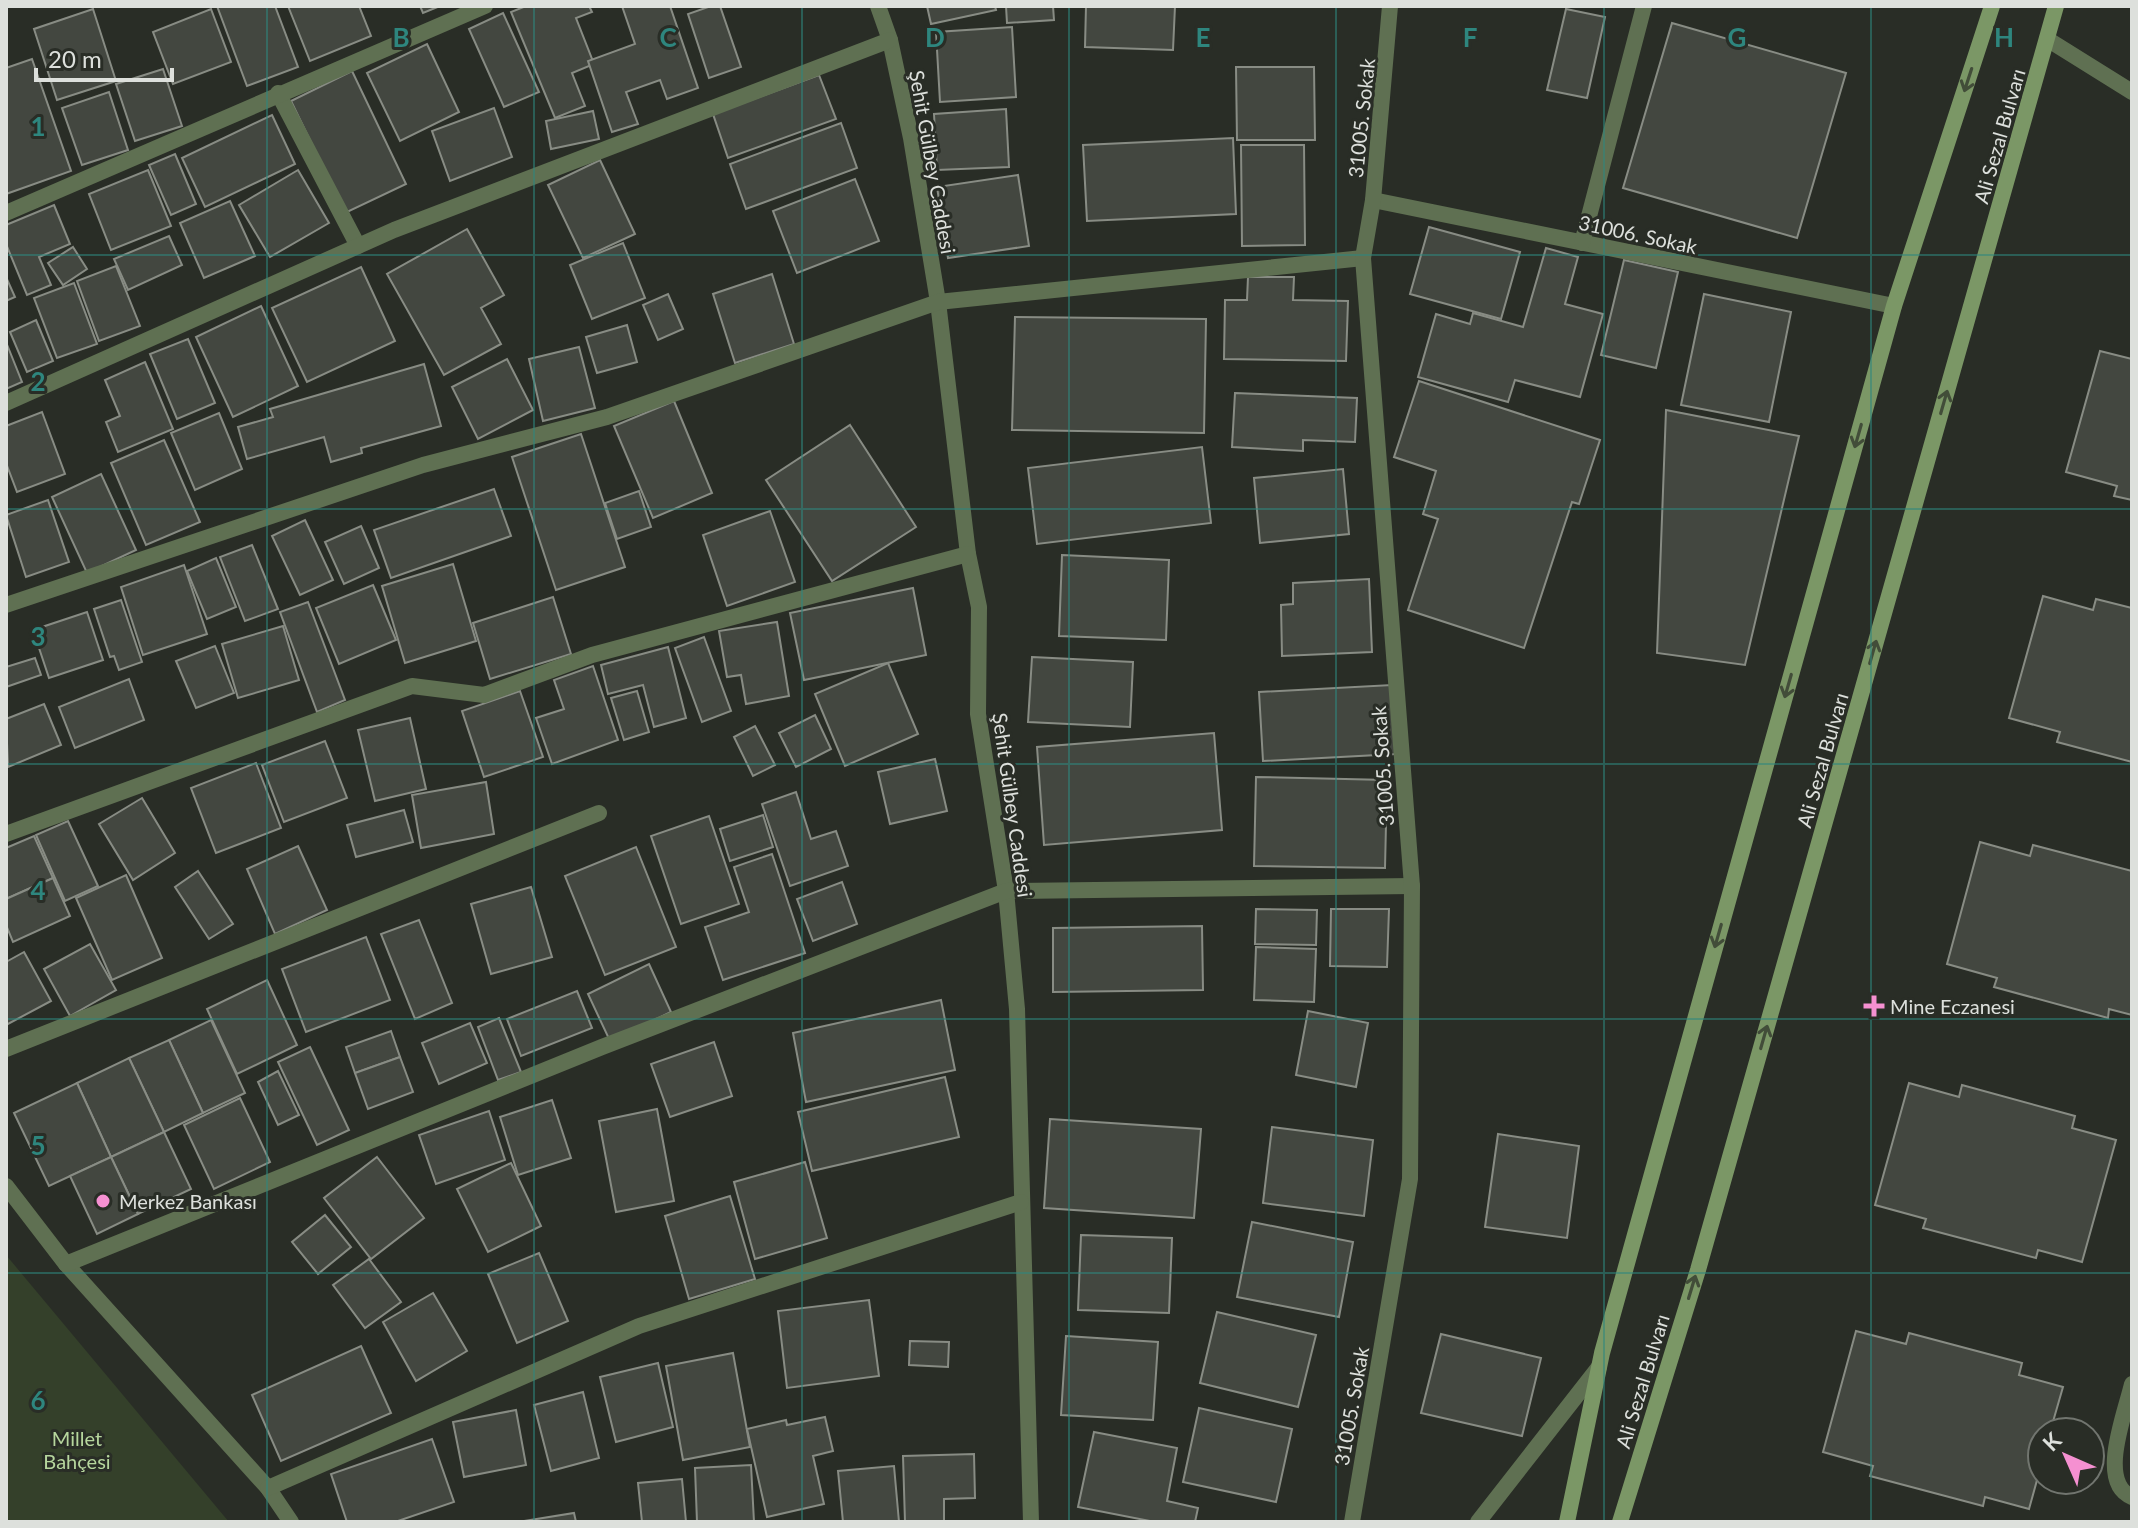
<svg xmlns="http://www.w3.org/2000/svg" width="2138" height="1528" viewBox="0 0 2138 1528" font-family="Lato,sans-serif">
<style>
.green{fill:#34402a}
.building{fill:#434740;stroke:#888c84;stroke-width:2}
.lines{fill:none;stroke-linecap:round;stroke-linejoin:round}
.minor{stroke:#5f7052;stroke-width:16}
.secondary{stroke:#7b9766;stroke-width:16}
.oneway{stroke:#424d39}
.grid{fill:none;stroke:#2e867e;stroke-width:2;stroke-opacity:0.55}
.poi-dot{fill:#f590d1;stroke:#292d26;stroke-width:3}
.labels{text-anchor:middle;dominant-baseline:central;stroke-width:6;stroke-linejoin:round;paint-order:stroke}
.street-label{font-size:20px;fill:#dde0dc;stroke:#292d26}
.poi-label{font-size:20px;fill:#dde0dc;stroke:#292d26;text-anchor:start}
.park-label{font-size:20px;fill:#b6d69d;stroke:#292d26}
.grid-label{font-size:26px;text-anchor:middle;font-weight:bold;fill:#2e867e;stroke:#292d26;stroke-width:6;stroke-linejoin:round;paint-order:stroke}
</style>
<rect width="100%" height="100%" fill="#292d26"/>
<path class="green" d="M6,1255L229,1522H6Z"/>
<g class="building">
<path d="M217,6H275L298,67L247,86Z"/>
<path d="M288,6H359L371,36L310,61Z"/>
<path d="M420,6H440L423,13Z"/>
<path d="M526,6H589L592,12L576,18L594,64L572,73L585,106L555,118L511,12Z"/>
<path d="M622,6H670L698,88L667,99L660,80L626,92L638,124L612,132L588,61L635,44Z"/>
<path d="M711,6H720L741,67L709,78L688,14Z"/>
<path d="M927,6H995L996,10L931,24Z"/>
<path d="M1006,6H1053L1054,20L1007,23Z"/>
<path d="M1086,6H1175L1173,50L1085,47Z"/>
<path d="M93,9L116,81L57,100L34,29Z"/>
<path d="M211,9L231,62L173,84L153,32Z"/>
<path d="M1566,9L1605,17L1587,98L1547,90Z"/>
<path d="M503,13L539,92L504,107L469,29Z"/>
<path d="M1672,23L1846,73L1797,238L1623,188Z"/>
<path d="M1012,27L1016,97L940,102L936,32Z"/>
<path d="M427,44L459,112L400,141L367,73Z"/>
<path d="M32,59L71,171L6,194V68Z"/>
<path d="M1236,67H1314L1315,140H1237Z"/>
<path d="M163,69L182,126L135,141L116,84Z"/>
<path d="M352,71L406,184L345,213L291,101Z"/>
<path d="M819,75L836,119L728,158L713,114Z"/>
<path d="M109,92L128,150L82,165L62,108Z"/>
<path d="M494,108L512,157L450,181L432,131Z"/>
<path d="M1006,109L1009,167L937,170L934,114Z"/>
<path d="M593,111L599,139L551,149L546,121Z"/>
<path d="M272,115L295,164L205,207L182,158Z"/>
<path d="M841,123L857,168L746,209L730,164Z"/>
<path d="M1233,138L1236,214L1087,221L1083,145Z"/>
<path d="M1241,145H1304L1305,245L1242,246Z"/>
<path d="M175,154L196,204L171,215L149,165Z"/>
<path d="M600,160L635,234L583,258L548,185Z"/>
<path d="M148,170L171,226L111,250L89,194Z"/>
<path d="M298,170L329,223L270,257L239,205Z"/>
<path d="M1018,175L1029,246L948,258L937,187Z"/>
<path d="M855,179L879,241L797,273L773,211Z"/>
<path d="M230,201L255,256L204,278L180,223Z"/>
<path d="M54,205L70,244L39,257L51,285L27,295L6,244V225Z"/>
<path d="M1429,227L1520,252L1501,319L1410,294Z"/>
<path d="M467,229L504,295L481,308L501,344L444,375L387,274Z"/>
<path d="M169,236L182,265L128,290L114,259Z"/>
<path d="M623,243L645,298L592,319L570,265Z"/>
<path d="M73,247L87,269L63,285L48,263Z"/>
<path d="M1546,248L1578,257L1565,304L1603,314L1580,397L1515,380L1508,402L1418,377L1436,314L1470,324L1473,313L1523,327Z"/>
<path d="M1624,260L1678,272L1656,368L1601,355Z"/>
<path d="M116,266L140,326L99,341L77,281Z"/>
<path d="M361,267L395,341L307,382L272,308Z"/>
<path d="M772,274L794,344L735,363L713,294Z"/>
<path d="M6,277L15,297L6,301Z"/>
<path d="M1248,277H1294L1293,300L1348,301L1346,361L1224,359L1225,300H1247Z"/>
<path d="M74,283L97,344L57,358L34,298Z"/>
<path d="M668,294L683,329L658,340L643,305Z"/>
<path d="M1704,294L1791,312L1769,422L1681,405Z"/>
<path d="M261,306L298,386L233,417L196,337Z"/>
<path d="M1015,317L1206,319L1204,433L1012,430Z"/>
<path d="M36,320L53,361L27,372L10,332Z"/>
<path d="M627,325L637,362L597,373L586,337Z"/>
<path d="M188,339L215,403L177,419L150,354Z"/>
<path d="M6,342L22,382L6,389Z"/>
<path d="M579,347L595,408L543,421L529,359Z"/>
<path d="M2100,351L2132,359V500L2114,496L2117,486L2066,472Z"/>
<path d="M507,359L533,410L478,439L452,387Z"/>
<path d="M145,362L173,429L118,452L106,422L120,416L105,380Z"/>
<path d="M424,364L441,426L361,448L362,453L331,462L324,437L247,459L238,427L273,417L270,409Z"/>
<path d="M1419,381L1600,440L1579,504L1572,502L1524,648L1408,610L1438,519L1423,514L1436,471L1394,457Z"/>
<path d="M1235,393L1357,398L1355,442L1303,440V451L1232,447Z"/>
<path d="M674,401L712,493L653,518L614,426Z"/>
<path d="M1666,410L1799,436L1745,665L1657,653Z"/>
<path d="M42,412L65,474L17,492L6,463V426Z"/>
<path d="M219,413L242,469L195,490L171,433Z"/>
<path d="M850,425L916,527L832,581L766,480Z"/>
<path d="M581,434L625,567L556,590L512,457Z"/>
<path d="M164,440L200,522L146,545L111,463Z"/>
<path d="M1202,447L1211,523L1037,544L1028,468Z"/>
<path d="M1343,469L1349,534L1260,543L1254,478Z"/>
<path d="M101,474L136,550L87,573L52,497Z"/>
<path d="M494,489L511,536L391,578L374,530Z"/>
<path d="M639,491L651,527L617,539L605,503Z"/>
<path d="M48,500L69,562L26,577L6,515Z"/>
<path d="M770,511L795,582L727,606L703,535Z"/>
<path d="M305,520L333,580L300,595L272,536Z"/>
<path d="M361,526L379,568L344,584L325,542Z"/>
<path d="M252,545L278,609L245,621L220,557Z"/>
<path d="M1062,555L1169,560L1166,640L1059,636Z"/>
<path d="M216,558L236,607L207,619L187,571Z"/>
<path d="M453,564L476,641L405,663L382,586Z"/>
<path d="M184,565L207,634L143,655L121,587Z"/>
<path d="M1369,579L1372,652L1282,656L1281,605L1293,604V583Z"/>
<path d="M373,585L396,640L339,664L316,608Z"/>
<path d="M913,588L926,655L804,680L790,613Z"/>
<path d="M2043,596L2093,610L2096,599L2132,608V762L2057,742L2060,732L2009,718Z"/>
<path d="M553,597L571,654L490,679L473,623Z"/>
<path d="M121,600L142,662L119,670L114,656L110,657L94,609Z"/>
<path d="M308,602L345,700L317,712L280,612Z"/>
<path d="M87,612L103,660L49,678L33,630Z"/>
<path d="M777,622L789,696L746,704L741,675L727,677L719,631Z"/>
<path d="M283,626L299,680L238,698L222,644Z"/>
<path d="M704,637L731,711L702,722L675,648Z"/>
<path d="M215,646L234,693L196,708L176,661Z"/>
<path d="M668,647L686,718L654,727L643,685L608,694L601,665Z"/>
<path d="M1032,657L1133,662L1130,727L1028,722Z"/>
<path d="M35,658L41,675L6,687V667Z"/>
<path d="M888,663L918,734L845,766L815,694Z"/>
<path d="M593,666L618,740L552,764L536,718L564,709L554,680Z"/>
<path d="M129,679L144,720L75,748L59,707Z"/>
<path d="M1392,685L1396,754L1263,761L1259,692Z"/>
<path d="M520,691L543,757L484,777L462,711Z"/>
<path d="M637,691L649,732L624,740L611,698Z"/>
<path d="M44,704L61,745L8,767L6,719Z"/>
<path d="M815,715L831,749L796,767L779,733Z"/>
<path d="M410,718L426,789L375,801L358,730Z"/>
<path d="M755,726L775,765L753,776L734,737Z"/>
<path d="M1214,733L1222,830L1044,845L1037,747Z"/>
<path d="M325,741L347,798L284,822L262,765Z"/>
<path d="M935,759L947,811L890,824L878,772Z"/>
<path d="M256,763L281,828L216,853L191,788Z"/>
<path d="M1256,777L1387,780L1385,868L1254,866Z"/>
<path d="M486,782L494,834L421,848L412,795Z"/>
<path d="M796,792L811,839L836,831L848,866L790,886L762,804Z"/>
<path d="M142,798L175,853L133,880L99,824Z"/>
<path d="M404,810L413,842L356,857L347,825Z"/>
<path d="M763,815L773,847L730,861L720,829Z"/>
<path d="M709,816L739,904L681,924L651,836Z"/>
<path d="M68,821L98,886L65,901L36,835Z"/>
<path d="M34,836L53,878L6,899V848Z"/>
<path d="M1980,842L2030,856L2033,845L2132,871V1015L2109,1009L2108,1018L1994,987L1997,978L1947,964Z"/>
<path d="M298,846L327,910L275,934L247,869Z"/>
<path d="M636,847L676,947L605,975L565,876Z"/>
<path d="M772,854L805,953L723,980L705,927L749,912L734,867Z"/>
<path d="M198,871L233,924L209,939L175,887Z"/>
<path d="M126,875L162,958L112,980L76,898Z"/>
<path d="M53,878L70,916L13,942L6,925V899Z"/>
<path d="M842,882L857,924L813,941L797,899Z"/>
<path d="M531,887L552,957L491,974L471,904Z"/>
<path d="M1256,909L1317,910L1316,945L1255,944Z"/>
<path d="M1331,909H1389L1387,967L1330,966Z"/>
<path d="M419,920L452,1003L415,1019L381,934Z"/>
<path d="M1202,926L1203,990L1053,992V928Z"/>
<path d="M366,937L390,1000L306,1032L282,969Z"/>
<path d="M90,944L116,990L70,1016L44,969Z"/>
<path d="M1256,947L1316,949L1314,1002L1254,1000Z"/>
<path d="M24,952L51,1001L6,1025V962Z"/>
<path d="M649,964L671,1012L610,1041L588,994Z"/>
<path d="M267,980L297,1045L237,1074L207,1009Z"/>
<path d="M577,991L592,1028L521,1056L507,1019Z"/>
<path d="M941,1000L955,1070L806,1102L793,1033Z"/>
<path d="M1308,1011L1368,1023L1356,1087L1296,1075Z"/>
<path d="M499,1018L521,1072L498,1080L478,1027Z"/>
<path d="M211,1020L245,1093L203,1113L169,1040Z"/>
<path d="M470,1023L487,1063L439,1084L422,1043Z"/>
<path d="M391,1031L400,1057L355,1073L346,1047Z"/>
<path d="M169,1040L203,1113L164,1132L129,1058Z"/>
<path d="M714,1042L732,1096L670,1117L651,1064Z"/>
<path d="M310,1047L349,1130L317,1145L278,1062Z"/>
<path d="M400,1057L413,1092L368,1109L355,1073Z"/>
<path d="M129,1058L164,1132L111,1157L77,1083Z"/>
<path d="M278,1071L299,1115L278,1125L258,1082Z"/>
<path d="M945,1077L959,1137L812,1171L798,1112Z"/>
<path d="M77,1083L111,1157L49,1186L14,1113Z"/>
<path d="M1909,1083L1959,1097L1962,1085L2075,1116L2072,1128L2116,1140L2082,1262L2038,1250L2036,1258L1923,1228L1926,1219L1875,1205Z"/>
<path d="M240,1098L270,1162L214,1189L184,1125Z"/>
<path d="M552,1100L571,1158L518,1175L500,1117Z"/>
<path d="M657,1109L674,1201L616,1212L599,1121Z"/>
<path d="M489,1111L505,1160L436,1184L419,1135Z"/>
<path d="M1050,1119L1201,1129L1194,1218L1044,1208Z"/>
<path d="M1272,1127L1373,1140L1364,1216L1263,1203Z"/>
<path d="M164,1132L191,1189L138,1214L111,1157Z"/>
<path d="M1498,1134L1579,1146L1567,1238L1485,1227Z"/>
<path d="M111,1157L138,1214L97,1234L70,1176Z"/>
<path d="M377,1157L424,1218L371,1259L324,1198Z"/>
<path d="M805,1162L827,1238L755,1259L734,1182Z"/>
<path d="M511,1163L541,1226L488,1252L457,1189Z"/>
<path d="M730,1196L755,1279L689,1299L665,1216Z"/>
<path d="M325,1215L351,1247L318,1274L292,1242Z"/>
<path d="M1252,1222L1353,1242L1339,1317L1237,1297Z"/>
<path d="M1081,1235L1172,1238L1169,1313L1078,1310Z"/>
<path d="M539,1253L568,1321L517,1343L488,1274Z"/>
<path d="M369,1259L401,1302L365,1328L333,1285Z"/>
<path d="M433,1293L467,1351L416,1381L383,1322Z"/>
<path d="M869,1300L879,1376L787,1388L778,1311Z"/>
<path d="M1217,1312L1316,1335L1298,1407L1200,1383Z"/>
<path d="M1856,1331L1906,1344L1909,1333L2022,1363L2019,1375L2063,1387L2050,1432H2042V1462L2029,1509L1985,1497L1983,1506L1870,1476L1873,1466L1823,1452Z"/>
<path d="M1441,1334L1541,1358L1522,1436L1421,1413Z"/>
<path d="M1066,1336L1158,1342L1153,1420L1061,1415Z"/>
<path d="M910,1341L949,1342L948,1367L909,1365Z"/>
<path d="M361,1346L391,1413L281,1461L252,1395Z"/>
<path d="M733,1353L750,1447L683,1460L666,1366Z"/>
<path d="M658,1363L673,1427L616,1442L600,1377Z"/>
<path d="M583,1392L599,1458L551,1471L534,1405Z"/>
<path d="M1199,1408L1292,1429L1276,1502L1183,1482Z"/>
<path d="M516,1410L526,1465L464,1477L453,1422Z"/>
<path d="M825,1417L833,1451L813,1456L824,1504L767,1517L747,1429L786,1420L787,1425Z"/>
<path d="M1094,1432L1177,1448L1167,1501L1198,1508L1195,1522H1155L1078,1507Z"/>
<path d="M432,1439L454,1502L395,1522H347L331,1474Z"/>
<path d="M974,1454L975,1498L944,1499V1522H905L903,1456Z"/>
<path d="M751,1465L754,1522H697L695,1468Z"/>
<path d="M894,1466L899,1522H843L838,1471Z"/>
<path d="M682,1479L686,1522H642L638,1483Z"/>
<path d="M574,1513L576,1522H518Z"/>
</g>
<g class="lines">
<g class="minor">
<path d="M878,6L890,40L911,138L938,302L968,554L979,607L978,714L1006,891L1017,1009L1031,1522"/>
<path d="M2047,39L2132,92"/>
<path d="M278,93L358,246"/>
<path d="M1373,200L1894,306"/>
<path d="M6,213L485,6"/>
<path d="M1582,243L1644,6"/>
<path d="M6,403L394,230L890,40"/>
<path d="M6,605L423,465L607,417L938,302L1363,258"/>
<path d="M6,834L412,686L484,695L592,655L968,554"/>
<path d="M6,1049L599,813"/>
<path d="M6,1186L66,1264L268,1488L291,1522"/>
<path d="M66,1264L602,1047L1006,891L1412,886"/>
<path d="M2132,1384C2125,1414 2097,1483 2132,1497"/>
<path d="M268,1488L639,1326L1021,1202"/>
<path d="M1352,1522L1410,1179L1412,886L1363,258L1373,200L1390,6"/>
<path d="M1478,1522L1599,1367"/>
</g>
<g class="secondary">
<path d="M1567,1522L1602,1353L1894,306L1992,6"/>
<path d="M1620,1522L1698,1270L2056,6"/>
</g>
</g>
<defs><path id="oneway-shaft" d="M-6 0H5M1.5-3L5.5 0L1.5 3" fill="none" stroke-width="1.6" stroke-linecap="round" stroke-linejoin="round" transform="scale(2)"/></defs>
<g class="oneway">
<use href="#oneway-shaft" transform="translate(1968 80) rotate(108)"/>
<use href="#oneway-shaft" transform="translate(1944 402) rotate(-74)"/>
<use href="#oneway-shaft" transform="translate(1858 436) rotate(106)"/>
<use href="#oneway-shaft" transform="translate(1873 652) rotate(-74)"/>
<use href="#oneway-shaft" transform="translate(1788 686) rotate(106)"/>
<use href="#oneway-shaft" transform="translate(1718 936) rotate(106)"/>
<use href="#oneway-shaft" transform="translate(1764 1037) rotate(-74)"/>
<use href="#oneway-shaft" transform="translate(1692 1287) rotate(-73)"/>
</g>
<path class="grid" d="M267,6V1522M534,6V1522M802,6V1522M1069,6V1522M1336,6V1522M1604,6V1522M1871,6V1522M6,255H2132M6,509H2132M6,764H2132M6,1019H2132M6,1273H2132"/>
<g class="poi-dot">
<path d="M1870 994h8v8h8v8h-8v8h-8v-8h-8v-8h8z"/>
<circle cx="103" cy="1201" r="8"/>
</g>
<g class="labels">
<g class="street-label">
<text transform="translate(1361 118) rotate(-84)">31005. Sokak</text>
<text transform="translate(1999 136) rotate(-74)">Ali Sezal Bulvarı</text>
<text transform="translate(933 162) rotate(80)">Şehit Gülbey Caddesi</text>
<text transform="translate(1638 234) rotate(12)">31006. Sokak</text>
<text transform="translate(1822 760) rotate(-74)">Ali Sezal Bulvarı</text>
<text transform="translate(1382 766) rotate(-94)">31005. Sokak</text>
<text transform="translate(1013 805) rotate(82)">Şehit Gülbey Caddesi</text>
<text transform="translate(1642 1381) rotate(-73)">Ali Sezal Bulvarı</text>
<text transform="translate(1351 1406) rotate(-80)">31005. Sokak</text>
</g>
<g class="poi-label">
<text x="1890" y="1006">Mine Eczanesi</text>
<text x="119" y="1201">Merkez Bankası</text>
</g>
<g class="park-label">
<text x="77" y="1438">Millet<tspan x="77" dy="23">Bahçesi</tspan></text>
</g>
</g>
<g class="grid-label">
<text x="401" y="47">B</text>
<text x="668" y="47">C</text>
<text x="935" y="47">D</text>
<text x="1203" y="47">E</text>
<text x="1470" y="47">F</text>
<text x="1737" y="47">G</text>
<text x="2004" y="47">H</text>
<text x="38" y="136">1</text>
<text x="38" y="391">2</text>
<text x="38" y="646">3</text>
<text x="38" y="900">4</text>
<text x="38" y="1155">5</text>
<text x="38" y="1410">6</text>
</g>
<rect width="2138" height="1528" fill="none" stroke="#dde0dc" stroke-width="16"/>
<g transform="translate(2066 1456) rotate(315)"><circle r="38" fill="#292d26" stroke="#71756f" stroke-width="2"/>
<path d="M0-6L14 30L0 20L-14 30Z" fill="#f590d1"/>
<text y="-12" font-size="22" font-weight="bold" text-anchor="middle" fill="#dde0dc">K</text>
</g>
<path d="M36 68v12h136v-12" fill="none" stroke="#dde0dc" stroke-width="4"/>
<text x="48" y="68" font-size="24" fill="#dde0dc" stroke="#292d26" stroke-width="6" paint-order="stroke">20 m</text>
</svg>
